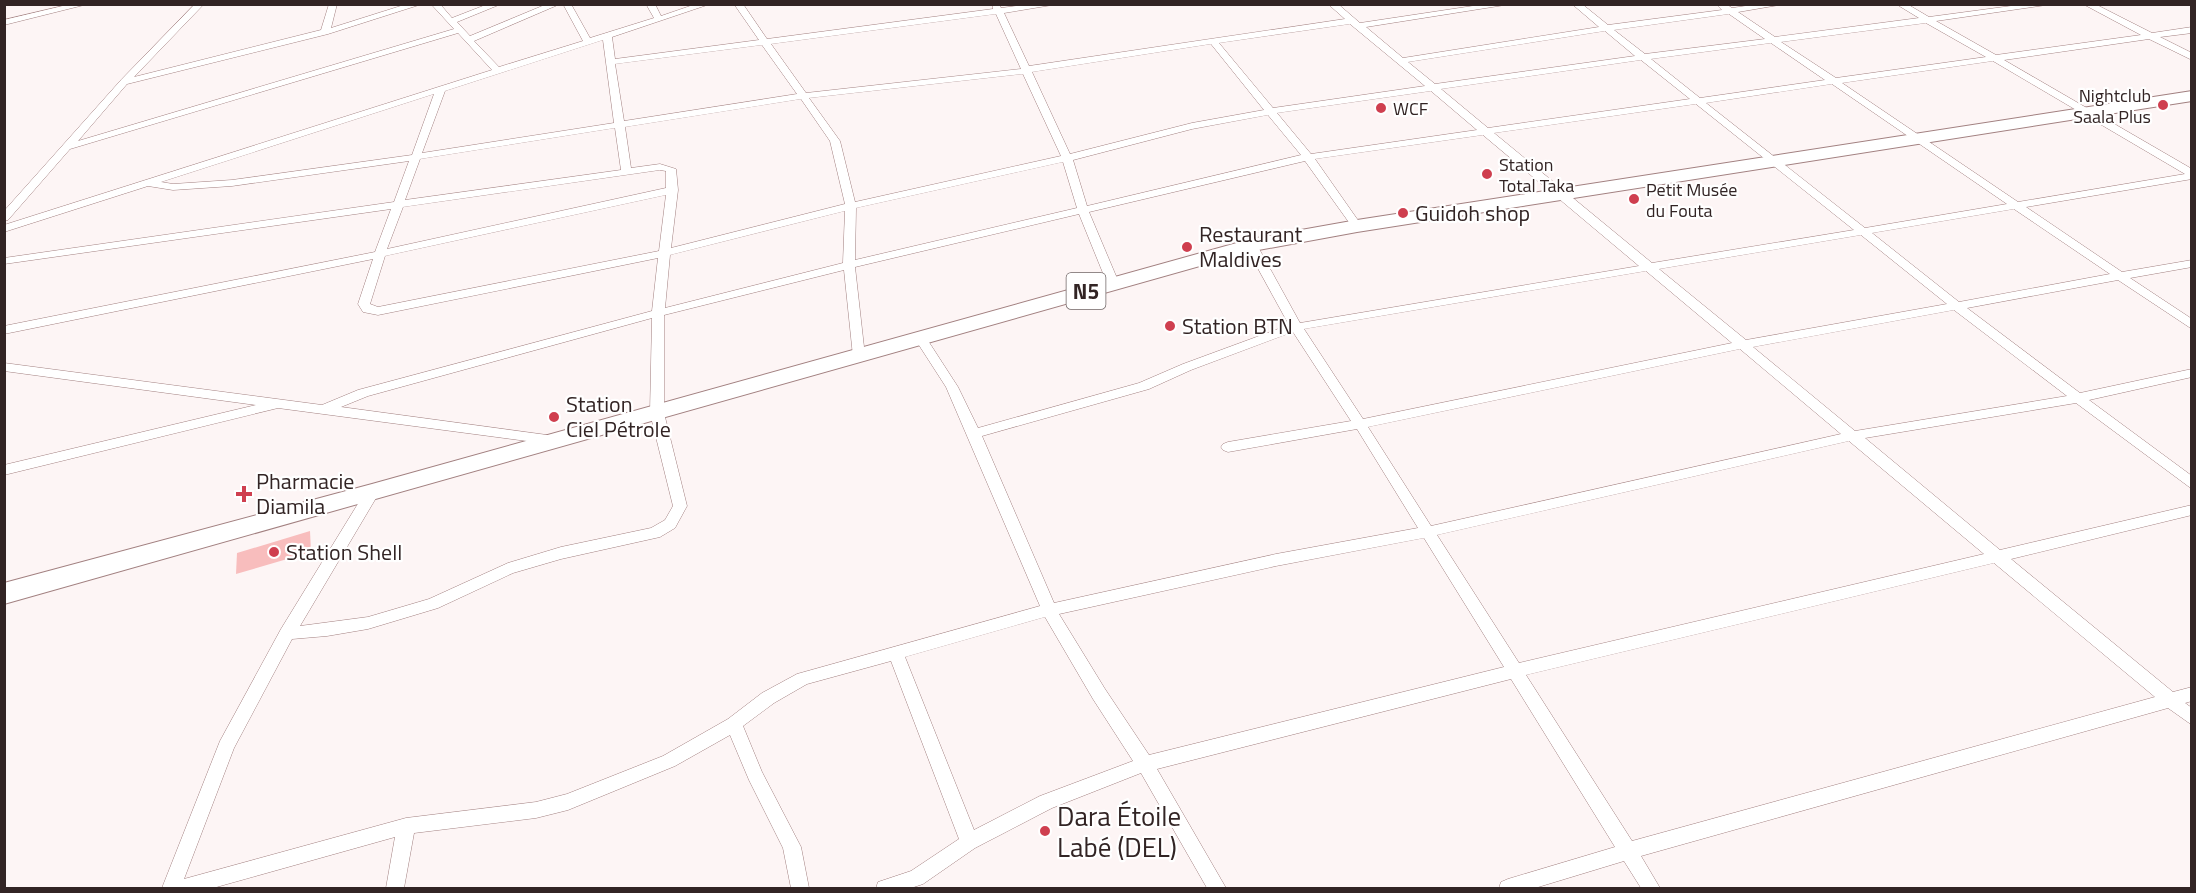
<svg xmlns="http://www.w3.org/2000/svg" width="2196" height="893" viewBox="0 0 2196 893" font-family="'Titillium Web',sans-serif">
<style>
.building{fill:#f8bdbd}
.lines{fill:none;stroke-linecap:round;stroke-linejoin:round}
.minor-casing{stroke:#a28080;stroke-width:1}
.trunk-casing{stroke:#a28080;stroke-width:2}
.minor{fill:#fff;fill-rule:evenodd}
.trunk{fill:#fff;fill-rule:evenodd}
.poi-dot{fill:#cf3f4f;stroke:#fff;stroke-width:2}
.labels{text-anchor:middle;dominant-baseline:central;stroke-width:4.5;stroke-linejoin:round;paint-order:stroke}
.far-poi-label{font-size:18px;fill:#322424;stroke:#fff;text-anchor:start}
.shield{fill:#fff;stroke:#706666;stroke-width:1.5}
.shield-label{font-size:21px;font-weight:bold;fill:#322424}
.poi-label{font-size:22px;fill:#322424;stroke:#fff;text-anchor:start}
.near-poi-label{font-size:27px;fill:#322424;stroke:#fff;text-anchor:start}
</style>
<rect width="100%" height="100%" fill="#fdf5f5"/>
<path class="building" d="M310,531L311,552L236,574L237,553Z"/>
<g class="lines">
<defs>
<g id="minor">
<path d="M71,4H88L4,25V20Z"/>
<path d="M195,4H204L134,77L321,30L329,4H337L331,28L407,4H422L328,34L127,84L78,141L454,29L431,4H440L452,18L488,4H501L457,22L470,36L547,4H560L474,41L499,67L583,41L563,4H571L590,38L654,18L646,4H655L661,16L696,4H710L612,37L615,59L759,40L734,4H743L767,39L993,9V4H999L1001,8L1031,4H1058L1004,13L1029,66L1345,19L1328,4H1338L1360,23L1486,4H1511L1366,27L1403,58L1599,27L1572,4H1582L1608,25L1722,10L1716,4H1726L1732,8L1759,4H1785L1738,12L1775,37L1919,18L1896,4H1907L1929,17L2026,4H2053L1936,21L1996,55L2141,35L2083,4H2095L2152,33L2192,27V33L2160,37L2192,53V60L2149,39L2004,60L2192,169V179L2026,207L2122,272L2192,260V267L2130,278L2192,319V329L2118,280L1967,308L2080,393L2192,369V377L2089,400L2192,476V489L2076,403L1865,438L2000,550L2192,505V515L2011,559L2173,692L2192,687V701L2185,703L2192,708V725L2168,708L1641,856L1660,888H1641L1624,861L1535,888H1499L1501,882L1508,879L1615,847L1511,679L1157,769L1226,888H1207L1141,773L1052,808L975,848L923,884L911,888H876L878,882L911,871L959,839L891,661L807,684L774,703L743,726L762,772L801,847L809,888H791L783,848L749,780L730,735L675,766L568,810L536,818L414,833L404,888H386L395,837L213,888H162L220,741L281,629L367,489H377L379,493L300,626L368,617L429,599L508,563L561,547L651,528L665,520L673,506L650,413L652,318L368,396L341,407L562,437L564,440L562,443L557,445L278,408L4,475V465L256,405L4,371V363L322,405L358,390L652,311L658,258L378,315L363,312L358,304L373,259L4,334V326L375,252L391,209L4,264V258L394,202L409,161L232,186L173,190L148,186L4,232V225L492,70L458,33L70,149L8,220L4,221V211L121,80ZM996,14L1021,69L806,93L771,44ZM1729,14L1765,39L1645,54L1614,30ZM1926,23L1986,57L1836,78L1781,42ZM1350,24L1425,86L1273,108L1219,43ZM1605,31L1635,56L1435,84L1408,62ZM603,40L614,123L422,153L445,91ZM1771,43L1825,80L1700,98L1651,59ZM1211,44L1264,110L1192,123L1070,154L1032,72ZM762,45L797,94L624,121L615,64ZM1641,60L1690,99L1488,128L1441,89ZM1993,61L2185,174L2018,202L1842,83ZM1023,74L1061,156L855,202L840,141L809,98ZM1832,84L2007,204L1865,228L1706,103ZM1431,91L1477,130L1311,154L1277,113ZM434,94L412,155L232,180L173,184L161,182ZM801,99L830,141L845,204L671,248L678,190L676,169L660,164L631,168L625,127ZM1696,104L1854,230L1652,263L1494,133ZM1268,115L1301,155L1087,206L1073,160L1192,129ZM615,128L621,170L405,200L420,159ZM1483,135L1639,266L1300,323L1257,245L1251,242L1245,245L1289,325L1183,364L1139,383L978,428L958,387L925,336H917L915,339L946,387L1040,606L797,674L762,693L728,719L663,756L567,794L536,802L406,818L184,879L234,748L292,639L327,636L368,629L438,608L513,573L561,559L660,537L675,528L687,506L664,413V315L844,270L853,356L859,360L865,356L855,267L1079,214L1107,283L1113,286L1119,283L1089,212L1305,161L1353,228L1357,229L1362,226L1315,159ZM1063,162L1077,208L855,260L856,208ZM660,170L666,171V188L387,249L403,207ZM666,195L659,251L378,307L370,304L385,256ZM2014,209L2110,274L1959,302L1872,233ZM845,211L843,263L665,308L670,255ZM1861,235L1947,304L1746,340L1659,269ZM1646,271L1732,343L1363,419L1304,329ZM1954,310L2067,396L1855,431L1753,347ZM1293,332L1351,421L1228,442L1223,444L1221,447L1223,450L1228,452L1357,429L1418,528L1276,554L1054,603L982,436L1149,389L1191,370ZM1740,349L1841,434L1431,526L1368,427ZM1849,441L1984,554L1519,663L1437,535ZM1424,538L1504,667L1149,755L1105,689L1059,614L1276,566ZM1994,563L2155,697L1632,841L1526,675ZM1045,617L1093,699L1133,761L1040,796L974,830L905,657Z"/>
</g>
<path id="trunk" d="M2192,91V101L1357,232L1253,251L4,604V583L372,484L1251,239L1357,220Z"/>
</defs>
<use href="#minor" class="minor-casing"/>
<use href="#trunk" class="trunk-casing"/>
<use href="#minor" class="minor"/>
<use href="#trunk" class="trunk"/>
</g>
<g class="poi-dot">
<circle cx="2163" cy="105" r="6"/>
<circle cx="1381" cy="108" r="6"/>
<circle cx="1487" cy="174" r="6"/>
<circle cx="1634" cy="199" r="6"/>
<circle cx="1403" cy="213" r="6"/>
<circle cx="1187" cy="247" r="6"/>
<circle cx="1170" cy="326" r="6"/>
<circle cx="554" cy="417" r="6"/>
<path d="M241 485h6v6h6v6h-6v6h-6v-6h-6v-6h6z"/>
<circle cx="274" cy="552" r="6"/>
<circle cx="1045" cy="831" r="6"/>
</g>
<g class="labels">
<g class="far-poi-label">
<text x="2151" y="95" text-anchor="end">Nightclub<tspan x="2151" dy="21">Saala Plus</tspan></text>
<text x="1393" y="108">WCF</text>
<text x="1499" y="164">Station<tspan x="1499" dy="21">Total Taka</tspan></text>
<text x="1646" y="189">Petit Musée<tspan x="1646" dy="21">du Fouta</tspan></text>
</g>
<rect class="shield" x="1066.5" y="273" width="39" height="36" rx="4.5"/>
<g class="shield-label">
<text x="1086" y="291">N5</text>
</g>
<g class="poi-label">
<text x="1415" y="213">Guidoh shop</text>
<text x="1199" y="234">Restaurant<tspan x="1199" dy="25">Maldives</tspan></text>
<text x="1182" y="326">Station BTN</text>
<text x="566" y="404">Station<tspan x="566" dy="25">Ciel Pétrole</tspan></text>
<text x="256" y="481">Pharmacie<tspan x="256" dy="25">Diamila</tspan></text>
<text x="286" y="552">Station Shell</text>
</g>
<g class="near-poi-label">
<text x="1057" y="815">Dara Étoile<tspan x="1057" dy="31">Labé (DEL)</tspan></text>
</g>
</g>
<rect width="2196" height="893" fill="none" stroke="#322424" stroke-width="12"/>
</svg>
